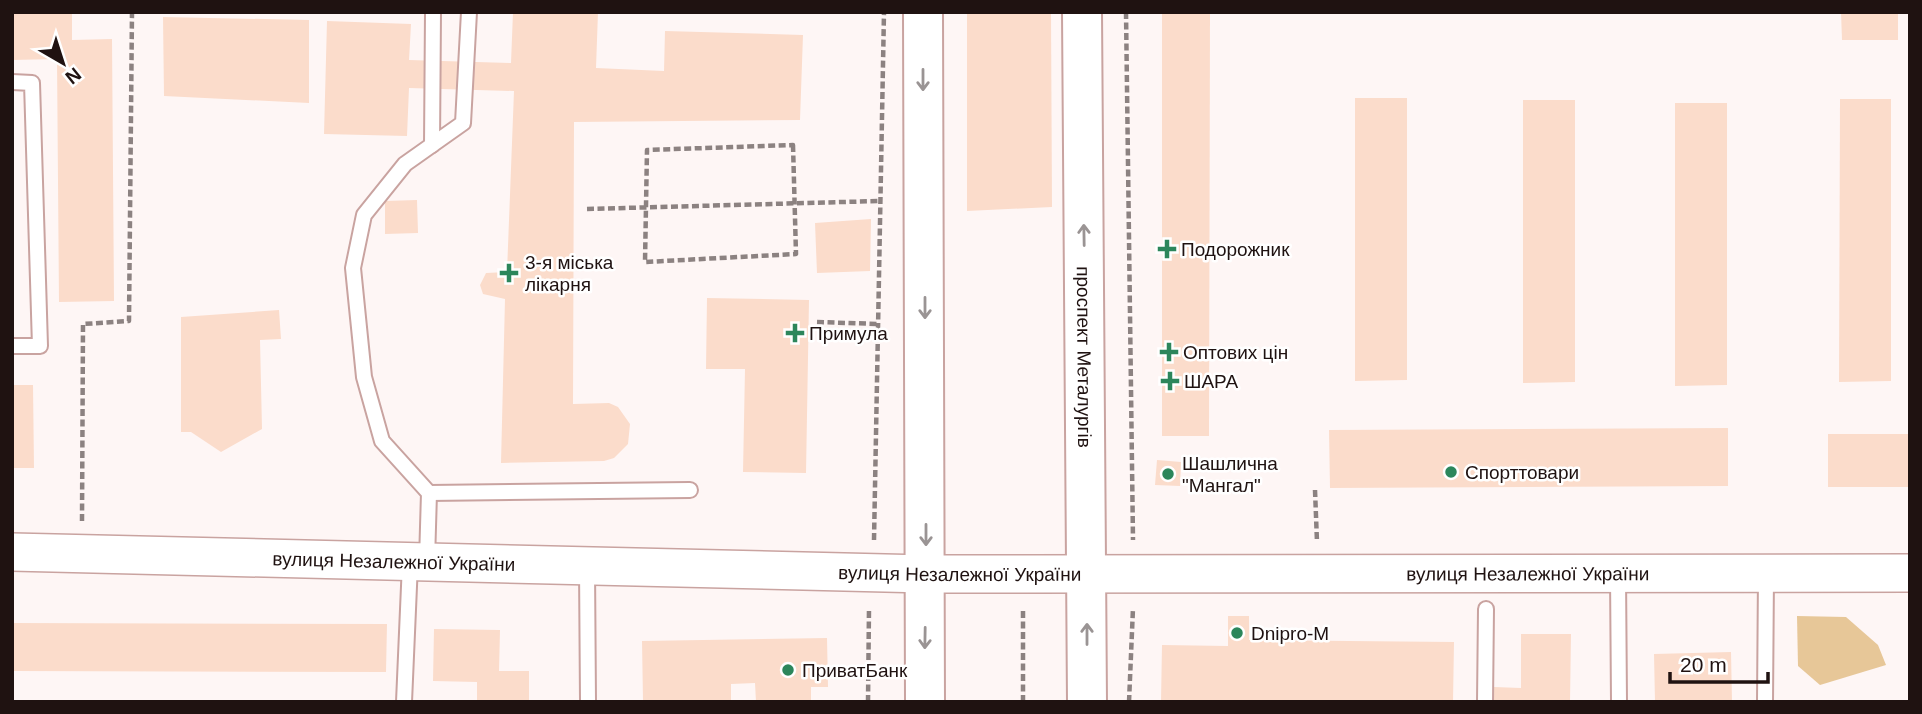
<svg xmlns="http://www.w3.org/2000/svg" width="1922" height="714" viewBox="0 0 1922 714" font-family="Helvetica,sans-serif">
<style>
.green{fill:#e7c798}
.building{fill:#fbdccb}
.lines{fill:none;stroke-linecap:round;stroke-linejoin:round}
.service-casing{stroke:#c9a3a0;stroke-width:18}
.tertiary-casing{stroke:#c9a3a0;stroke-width:40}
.secondary-casing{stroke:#c9a3a0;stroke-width:42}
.path{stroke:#8c8281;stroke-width:4.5;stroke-dasharray:7 3.5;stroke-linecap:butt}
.service{stroke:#fff;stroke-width:14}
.tertiary{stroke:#fff;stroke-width:37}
.secondary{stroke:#fff;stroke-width:38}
.oneway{stroke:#9a9494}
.poi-dot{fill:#2c865b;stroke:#fff;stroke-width:2.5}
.labels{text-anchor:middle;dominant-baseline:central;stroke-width:5;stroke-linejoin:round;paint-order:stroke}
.poi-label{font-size:19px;fill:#1f1211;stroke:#fff;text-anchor:start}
.street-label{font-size:19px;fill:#1f1211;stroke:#fff}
</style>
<rect width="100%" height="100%" fill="#fef6f5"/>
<path class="green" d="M1797,616L1846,617L1878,645L1886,665L1820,685L1798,666Z"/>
<g class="building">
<path d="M12,12H72V40L112,39L114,301L59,302L57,59L12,60Z"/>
<path d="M513,12H598L596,68L664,71L665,31L803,35L800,120L574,122L573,404L609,403L618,407L630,424L628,444L614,458L604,461L501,463L505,299L483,294L480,285L486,273L507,272L514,91L409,88L407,136L324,134L327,21L411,24L409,60L511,63Z"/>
<path d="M967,12H1051L1052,207L967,211Z"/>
<path d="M1162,12H1210L1209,436H1162Z"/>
<path d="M1841,12H1898V40H1842Z"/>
<path d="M163,17L309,20V103L164,96Z"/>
<path d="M1355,98H1407V380L1355,381Z"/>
<path d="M1840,99H1891V381L1839,382Z"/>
<path d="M1523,100H1575V382L1523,383Z"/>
<path d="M1675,103H1727V385L1675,386Z"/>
<path d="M417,200L418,233L385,234V201Z"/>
<path d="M871,219L870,271L817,273L815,223Z"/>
<path d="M707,298L809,300L806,473L743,472L745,369H706Z"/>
<path d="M279,310L281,339L260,340L262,429L221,452L191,432H181V317Z"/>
<path d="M12,385H33L34,468H12Z"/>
<path d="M1728,428V486L1330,488L1329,430Z"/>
<rect x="1828" y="434" width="82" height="53"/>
<path d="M1157,460L1181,462L1180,486L1155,485Z"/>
<path d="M1228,616H1249V640L1454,642L1453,702H1161L1162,645L1228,646Z"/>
<path d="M12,623L387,624L386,672L12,671Z"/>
<path d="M434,629L500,630L499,671H529V702H477V682L433,681Z"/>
<path d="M1521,634H1571L1570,702H1494V687L1521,688Z"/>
<path d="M827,638L828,687H811V702H756L755,683L731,684V700L643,701L642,641Z"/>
<path d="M1731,652L1732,702H1655L1654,654Z"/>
</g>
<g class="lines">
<defs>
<g id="service">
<path d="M12,82L32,83L40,346H12"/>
<path d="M432,145L433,12"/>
<path d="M429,493L690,490"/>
<path d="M427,561L429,493L382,441L364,377L353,268L364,215L405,164L463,123L469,12"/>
<path d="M587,567L588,702"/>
<path d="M1618,575L1619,702"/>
<path d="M404,702L410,563"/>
<path d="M1485,702L1486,609"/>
<path d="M1765,702L1766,574"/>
</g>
<g id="tertiary">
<path id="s1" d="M12,552L926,574L1910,573"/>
</g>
<g id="secondary">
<path d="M923,12L925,702"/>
<path id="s2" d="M1082,12L1087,702"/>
</g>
</defs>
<use href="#service" class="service-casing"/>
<use href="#tertiary" class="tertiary-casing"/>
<use href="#secondary" class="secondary-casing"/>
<g class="path">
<path d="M1126,12L1133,540"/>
<path d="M793,145L796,254L645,262L647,150Z"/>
<path d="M587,209L880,201"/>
<path d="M817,322L879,324"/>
<path d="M1315,490L1317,542"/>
<path d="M82,521L83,324L129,321L132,12"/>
<path d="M874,540L884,12"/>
<path d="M868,702L869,608"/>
<path d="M1023,702V608"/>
<path d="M1129,702L1133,608"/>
</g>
<use href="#service" class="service"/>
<use href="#tertiary" class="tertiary"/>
<use href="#secondary" class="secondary"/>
</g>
<defs><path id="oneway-shaft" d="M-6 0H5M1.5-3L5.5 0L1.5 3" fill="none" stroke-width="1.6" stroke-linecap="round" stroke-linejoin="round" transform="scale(1.75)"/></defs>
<g class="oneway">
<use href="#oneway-shaft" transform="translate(923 80) rotate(90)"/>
<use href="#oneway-shaft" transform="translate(1084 235) rotate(-91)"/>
<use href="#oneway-shaft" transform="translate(925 308) rotate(90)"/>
<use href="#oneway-shaft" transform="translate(926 535) rotate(90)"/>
<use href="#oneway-shaft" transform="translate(1087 634) rotate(-90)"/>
<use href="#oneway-shaft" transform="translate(925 638) rotate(91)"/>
</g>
<g class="poi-dot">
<path d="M1163.5 238.5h7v7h7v7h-7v7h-7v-7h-7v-7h7z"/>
<path d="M505.5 262.5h7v7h7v7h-7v7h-7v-7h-7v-7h7z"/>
<path d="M791.5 322.5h7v7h7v7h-7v7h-7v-7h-7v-7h7z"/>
<path d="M1165.5 341.5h7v7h7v7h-7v7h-7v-7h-7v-7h7z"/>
<path d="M1166.5 370.5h7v7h7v7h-7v7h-7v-7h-7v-7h7z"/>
<circle cx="1451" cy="472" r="7"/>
<circle cx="1168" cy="474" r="7"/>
<circle cx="1237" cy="633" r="7"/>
<circle cx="788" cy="670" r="7"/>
</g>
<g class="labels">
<g class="poi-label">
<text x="1181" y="249">Подорожник</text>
<text x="525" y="262">3-я міська<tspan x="525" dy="22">лікарня</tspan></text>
<text x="809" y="333">Примула</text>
<text x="1183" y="352">Оптових цін</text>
<text x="1184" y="381">ШАРА</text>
<text x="1182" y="463">Шашлична<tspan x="1182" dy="22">"Мангал"</tspan></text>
<text x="1465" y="472">Спорттовари</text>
<text x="1251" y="633">Dnipro-M</text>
<text x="802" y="670">ПриватБанк</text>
</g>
<g class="street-label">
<text stroke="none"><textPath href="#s2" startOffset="345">проспект Металургів</textPath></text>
<text stroke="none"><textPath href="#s1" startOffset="382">вулиця Незалежної України</textPath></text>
<text stroke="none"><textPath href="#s1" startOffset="948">вулиця Незалежної України</textPath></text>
<text stroke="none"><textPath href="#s1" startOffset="1516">вулиця Незалежної України</textPath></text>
</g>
</g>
<rect width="1922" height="714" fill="none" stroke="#1f1211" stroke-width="28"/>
<g transform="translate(63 63) rotate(141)" stroke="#ffffff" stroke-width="5" paint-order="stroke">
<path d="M0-5L12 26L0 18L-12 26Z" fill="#1f1211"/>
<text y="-10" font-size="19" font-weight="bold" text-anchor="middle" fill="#1f1211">N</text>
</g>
<path d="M1670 672v10h98v-10" fill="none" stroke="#1f1211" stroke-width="3.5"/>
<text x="1680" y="672" font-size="21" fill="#1f1211" stroke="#ffffff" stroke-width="5" paint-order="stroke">20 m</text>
</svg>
